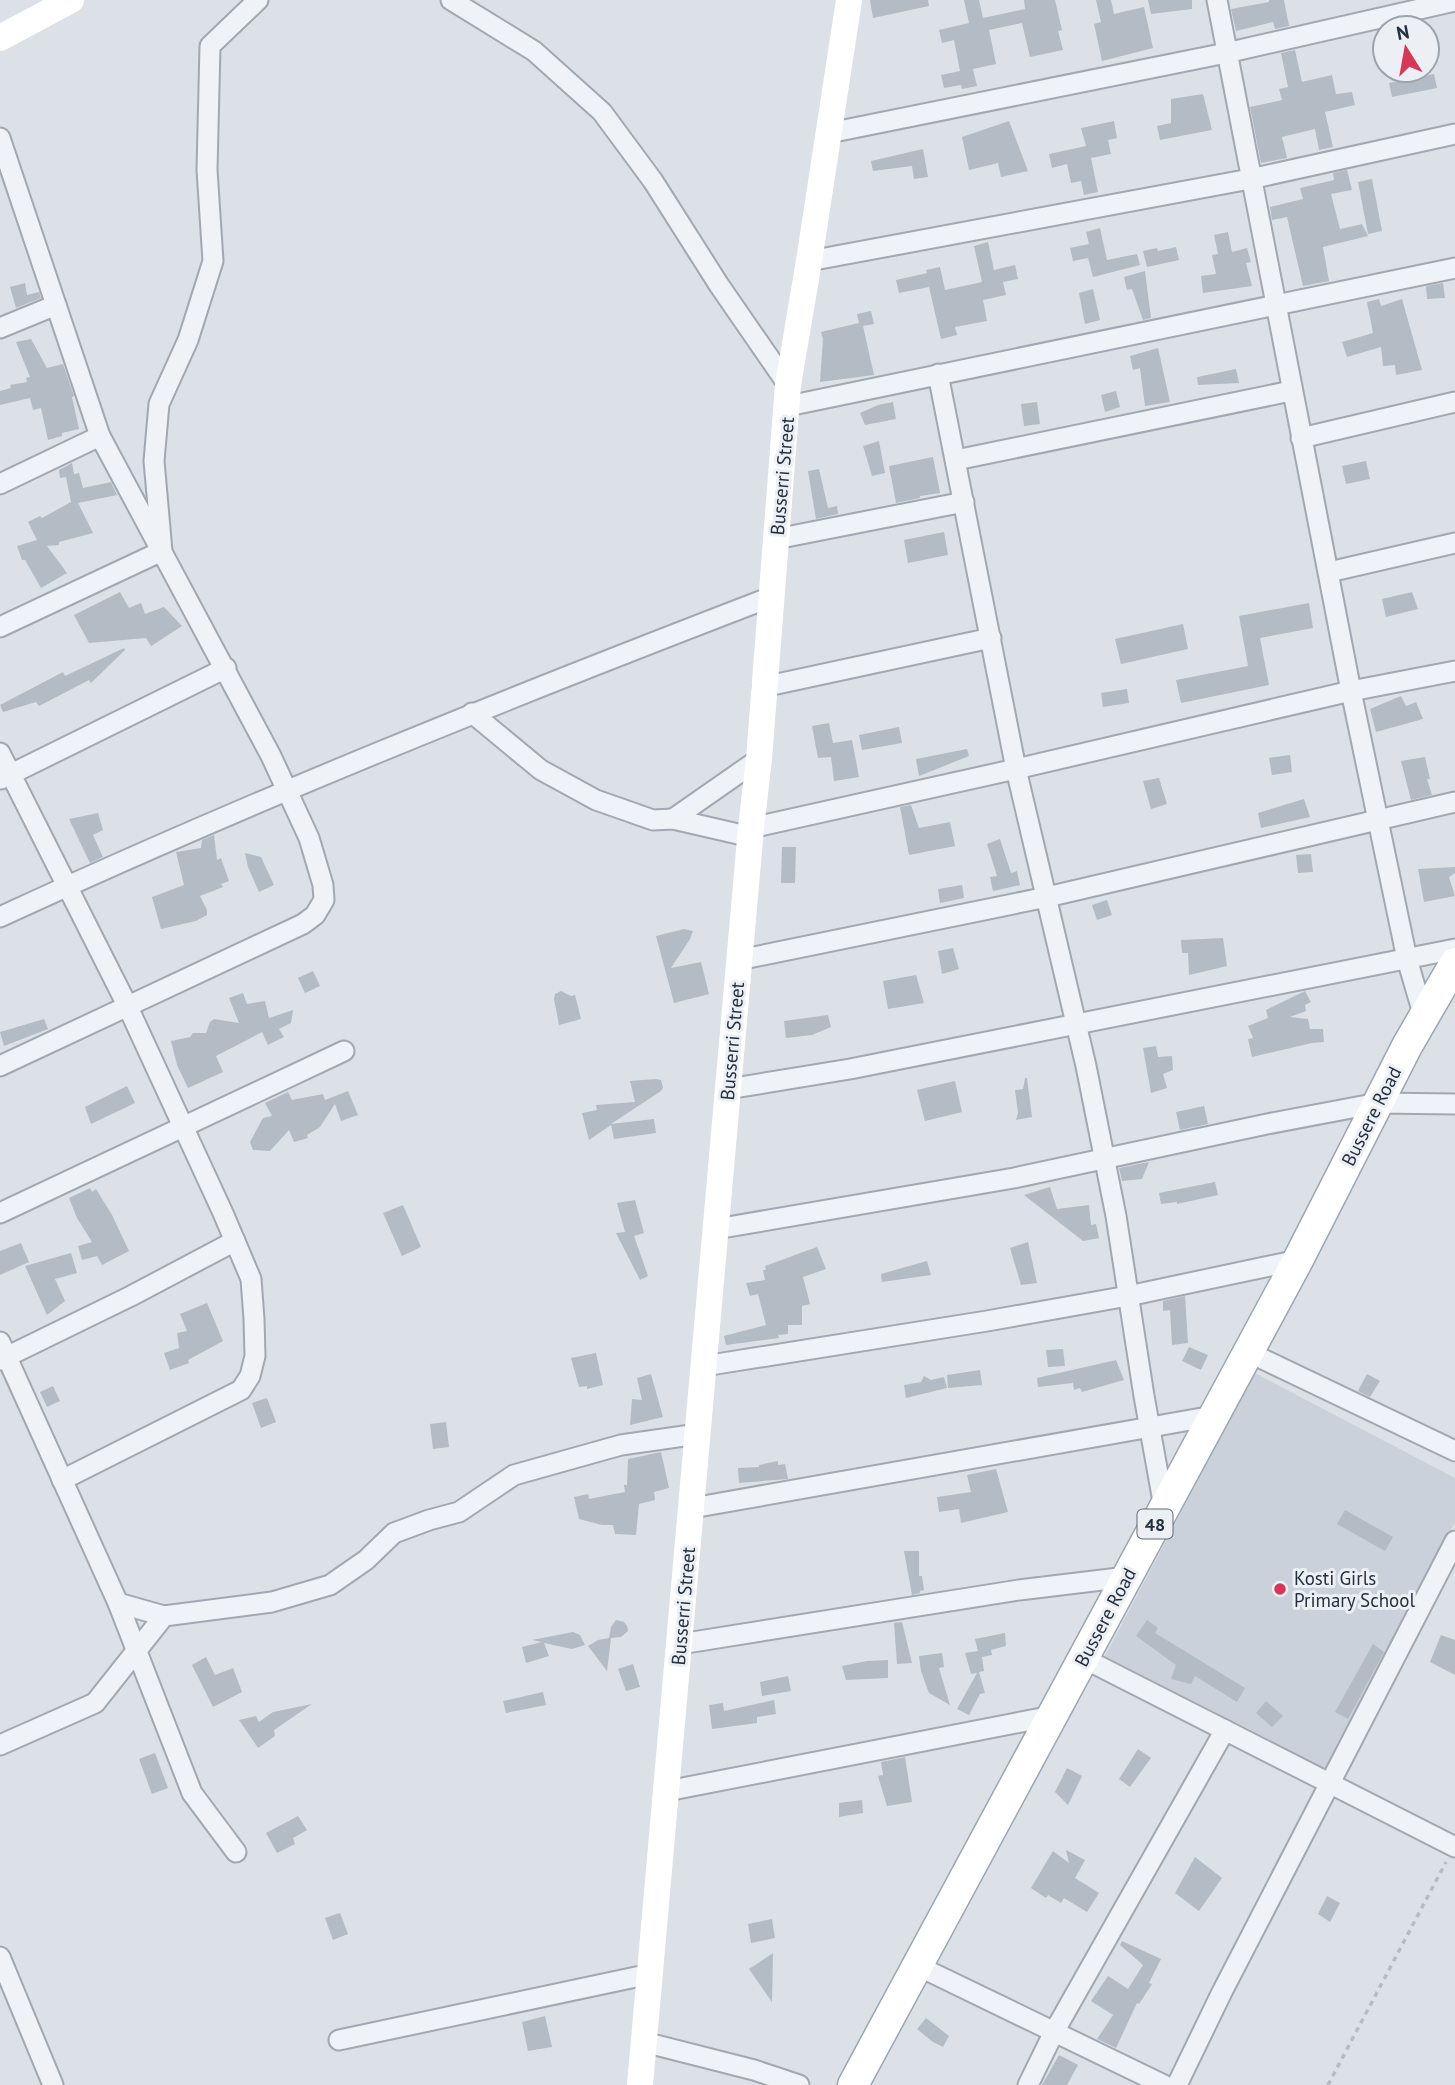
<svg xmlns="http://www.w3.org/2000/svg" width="1455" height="2085" viewBox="0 0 1455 2085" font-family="'PT Sans',sans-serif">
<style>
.built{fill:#cad1da}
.building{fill:#b3bbc5}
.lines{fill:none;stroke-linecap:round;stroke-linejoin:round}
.street-casing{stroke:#a1a8b2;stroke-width:23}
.primary-casing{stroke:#9ba6b4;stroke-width:33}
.path{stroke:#b6bcc3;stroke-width:3.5;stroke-dasharray:5 5;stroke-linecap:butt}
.street{stroke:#eff2f6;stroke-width:19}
.secondary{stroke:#fff;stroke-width:26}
.primary{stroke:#fff;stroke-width:30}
.poi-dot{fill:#d83656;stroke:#ecf0f5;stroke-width:2.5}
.labels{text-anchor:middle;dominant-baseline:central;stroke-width:6;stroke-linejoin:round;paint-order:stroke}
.shield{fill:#ecf0f5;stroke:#616a76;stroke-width:2}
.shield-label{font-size:18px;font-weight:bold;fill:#25303f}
.street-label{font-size:19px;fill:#25303f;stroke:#ecf0f5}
.poi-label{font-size:19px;fill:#25303f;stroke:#ecf0f5;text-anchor:start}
</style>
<rect width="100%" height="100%" fill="#dce1e8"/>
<path class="built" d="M1255,1373L1455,1478V1522L1332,1754L1326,1770L1105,1656Z"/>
<g class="building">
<path d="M870,0H928L929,6L873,18Z"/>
<path d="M964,0H979L983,18L1025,9L1024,0H1055L1062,30L1058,31L1063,50L1030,57L1022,23L989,30L996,64L973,69L977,86L962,89L961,85L944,88L941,75L960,71L954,40L942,43L939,30L969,23Z"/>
<path d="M1096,0H1111L1114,14L1144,7L1153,48L1102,61L1094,24L1101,22Z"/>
<path d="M1148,0H1192V9L1151,14Z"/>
<path d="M1269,0H1284L1289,26L1275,29L1273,22L1236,31L1231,9L1269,2Z"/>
<path d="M1295,50L1302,82L1332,75L1336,94L1352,92L1355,105L1325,112L1333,147L1319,150L1315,129L1282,137L1287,158L1261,163L1250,107L1282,100L1279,89L1288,87L1281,53Z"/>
<path d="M1434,74L1437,88L1392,97L1389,83Z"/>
<path d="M1203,94L1212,130L1160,140L1157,126L1171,123V99Z"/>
<path d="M1009,121L1028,171L1001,177L998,163L969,170L962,137Z"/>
<path d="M1114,121L1117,138L1108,140L1111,154L1091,158L1098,192L1084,195L1081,181L1071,183L1067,164L1052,168L1049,154L1086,146L1081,128Z"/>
<path d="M923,149L928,177L914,179L912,166L873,171L871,161Z"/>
<path d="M1347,170L1352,190L1331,194L1340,229L1362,224L1368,236L1323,247L1329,281L1303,286L1287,217L1272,220L1270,207L1303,199L1300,188L1334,180L1333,173Z"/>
<path d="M1372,179L1382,231L1368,234L1358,182Z"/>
<path d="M1100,228L1107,260L1137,254L1140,265L1093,277L1088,258L1073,261L1070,248L1089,244L1086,232Z"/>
<path d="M1228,232L1232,252L1247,248L1251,262L1246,263L1252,286L1203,293L1201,276L1216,274L1212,255L1218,254L1214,235Z"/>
<path d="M988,242L994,270L1015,265L1018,279L1003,282L1006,295L983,300L987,321L955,327L957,335L941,339L929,287L899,293L896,280L927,273L926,270L940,267L945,290L982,282L974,246Z"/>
<path d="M1176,247L1179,260L1147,267L1143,251L1157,248L1158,251Z"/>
<path d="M1145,271L1151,318L1143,320L1132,289L1127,290L1124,277Z"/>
<path d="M25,283L27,295L39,292L41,298L16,308L10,287Z"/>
<path d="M1443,283L1445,298L1427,299L1426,286Z"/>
<path d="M1093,289L1100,320L1085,324L1079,293Z"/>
<path d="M1379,299L1381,306L1402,299L1422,370L1396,375L1395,365L1383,366L1381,347L1347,357L1342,342L1373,333L1367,302Z"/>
<path d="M871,311L874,324L863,326L874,375L820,382L823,339L821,332L859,323L857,314Z"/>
<path d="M31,339L47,368L63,364L74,396L72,397L79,429L62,433V436L48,440L41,408L33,410L30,398L0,405V391L11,388L10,385L27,382L26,378L30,377L16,342Z"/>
<path d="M1158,348L1170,402L1145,406L1140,368L1133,370L1130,356Z"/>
<path d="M1236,369L1239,383L1198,385L1197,377Z"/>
<path d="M1116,391L1120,407L1105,412L1101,395Z"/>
<path d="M893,402L896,419L865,425L860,413L878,405Z"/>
<path d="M1037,402L1040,424L1024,426L1021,404Z"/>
<path d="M879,441L885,473L872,476L863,446Z"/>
<path d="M933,457L940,493L920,496V498L896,503L889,466Z"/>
<path d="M1366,461L1370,479L1346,484L1342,466Z"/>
<path d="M72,463L74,474L79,473L83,488L111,482L117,495L78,503L93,533L59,542V545L47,546L67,573L41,588L25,560H22L17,546L37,540L28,522L40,516L42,518L71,502L66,477L60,478L59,470Z"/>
<path d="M819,469L828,508L837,506L838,514L816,519L808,471Z"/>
<path d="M944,532L948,555L908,563L904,540Z"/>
<path d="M120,592L129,608L141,603L145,614L164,607L182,626L151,646L146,638L89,643L74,615Z"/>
<path d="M1412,592L1418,609L1386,617L1382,599Z"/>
<path d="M1309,603L1313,628L1260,638L1269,685L1181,703L1176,680L1248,666L1239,616Z"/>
<path d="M1183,624L1188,649L1121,664L1115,639Z"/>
<path d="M124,648L125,650L91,683L89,680L39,706L36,702L3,712L0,705L63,672L65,676Z"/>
<path d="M1127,689L1129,703L1103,707L1101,693Z"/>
<path d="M1401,696L1406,706L1416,702L1423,719L1376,732L1370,709Z"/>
<path d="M829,723L833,743L852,740L859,777L834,781L831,757L818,758L812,726Z"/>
<path d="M899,727L902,743L862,750L859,735Z"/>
<path d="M967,749L969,756L919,776L916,759Z"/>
<path d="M1290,755L1292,772L1272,775L1269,758Z"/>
<path d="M1425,757L1430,779H1427L1432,795L1411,800L1401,761Z"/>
<path d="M1159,778L1167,804L1151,809L1143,781Z"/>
<path d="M1304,799L1310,817L1261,828L1258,813Z"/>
<path d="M911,805L919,828L950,822L955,846L909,855L900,807Z"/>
<path d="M98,813L103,830L93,835L103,857L90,863L69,819Z"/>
<path d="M214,835L217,860L221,858L229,881L221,884L223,887L200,896L207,910V915L196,921L161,929L152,897L184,885L176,852L201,848L202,840Z"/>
<path d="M1000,839L1011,873L1017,871L1020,885L993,891L990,877L997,876L987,844Z"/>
<path d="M782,847H796L795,883H781Z"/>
<path d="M245,853L261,857L274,885L259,892L248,867Z"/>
<path d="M1311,854L1313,872L1298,873L1296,855Z"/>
<path d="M1455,867V873L1449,877L1455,896L1424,902L1418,869Z"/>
<path d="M962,885L964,898L940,903L938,889Z"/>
<path d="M1107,900L1112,915L1097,920L1092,905Z"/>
<path d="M684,929L693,931L690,939L671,968L701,962L709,994L674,1003L656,936Z"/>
<path d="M1223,938L1227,966L1189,975L1188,953H1182L1181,940Z"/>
<path d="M953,948L959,969L942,974L938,951Z"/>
<path d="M313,971L320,986L305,993L298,978Z"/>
<path d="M916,975L924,1003L888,1009L883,981Z"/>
<path d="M561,991L571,996L575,995L581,1019L559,1025L554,999L555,994Z"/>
<path d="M1305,991L1311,1002L1305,1005L1306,1011L1290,1017L1308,1019L1310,1029H1323L1324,1042L1312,1043L1252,1057L1248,1039L1253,1038L1248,1026L1268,1018L1266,1010Z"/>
<path d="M243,993L247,1004L265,1001L269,1018L293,1010L291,1023L279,1029L284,1037L268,1045L262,1032L216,1056L223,1072L188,1088L177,1065L171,1041L190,1037L193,1033H206L210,1022L214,1019L239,1023L229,998Z"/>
<path d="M828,1015L831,1027L812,1035L786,1038L784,1021Z"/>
<path d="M44,1019L48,1029L4,1046L0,1032Z"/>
<path d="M1156,1046L1158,1057L1172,1056L1173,1070L1163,1074L1167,1088L1151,1093L1143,1048Z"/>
<path d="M1025,1078H1027L1032,1117L1016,1120L1018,1113L1015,1090L1023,1089Z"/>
<path d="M656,1079L661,1080L663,1088L661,1091L611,1124L654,1119L656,1133L614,1139L611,1125L589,1140L582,1113L597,1110L596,1105L635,1102L630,1081Z"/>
<path d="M955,1081L962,1112L925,1121L917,1090Z"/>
<path d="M127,1086L135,1103L91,1124L85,1107Z"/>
<path d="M348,1091L358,1115L341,1121L335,1104L320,1127L307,1135L308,1138L294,1142L289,1130L270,1151L253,1150L250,1142L263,1118L272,1116L265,1103L288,1092L292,1100L323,1094L325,1100Z"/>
<path d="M1204,1106L1208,1124L1180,1130L1176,1112Z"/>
<path d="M1149,1162L1142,1179L1122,1181L1119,1168Z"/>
<path d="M1215,1182L1218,1195L1177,1204V1202L1161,1204L1159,1193Z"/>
<path d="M1050,1187L1057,1209L1089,1205L1091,1225L1096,1224L1099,1238L1083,1241L1024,1195Z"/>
<path d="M90,1188L92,1192L96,1189L112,1215L129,1251L102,1265L97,1256L82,1260L78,1246L92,1242L77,1218L69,1198Z"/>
<path d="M635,1200L644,1233L634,1236L648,1276L640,1280L616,1233L625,1232L617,1203Z"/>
<path d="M403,1205L421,1247L402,1256L383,1213Z"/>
<path d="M1028,1242L1037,1283L1021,1285L1010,1248Z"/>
<path d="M21,1243L29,1262L0,1275V1251Z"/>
<path d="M817,1247L826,1269L803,1277L810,1304L802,1306V1325H788V1334L778,1335L779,1338L726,1345L724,1336L766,1325L758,1294L750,1296L746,1283L765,1280L763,1270H766L765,1266Z"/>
<path d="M71,1253L77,1273L55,1279L65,1301L47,1315L25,1266Z"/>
<path d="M927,1261L931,1275L882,1282L881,1274Z"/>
<path d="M1185,1296L1188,1343L1172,1345L1170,1310L1163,1311V1301Z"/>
<path d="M207,1303L223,1341L188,1360L189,1363L170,1370L164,1353L179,1348L177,1333L187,1331L180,1314Z"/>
<path d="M1189,1347L1208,1355L1201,1370L1182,1361Z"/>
<path d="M1063,1349L1065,1366L1048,1367L1046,1350Z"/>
<path d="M596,1353L603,1385L587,1389V1386L579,1387L571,1358Z"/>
<path d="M1116,1360L1124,1380L1082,1392L1080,1388L1074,1390L1073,1383L1038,1387L1037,1378Z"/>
<path d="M980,1370L982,1385L948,1388L947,1375Z"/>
<path d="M651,1374L663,1417L630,1425L632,1399L642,1400L637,1378Z"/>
<path d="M1367,1374L1380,1381L1370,1397L1358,1391Z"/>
<path d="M924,1376L931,1380L944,1377L947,1388L906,1398L904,1385L921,1382Z"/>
<path d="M53,1386L60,1401L47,1407L40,1392Z"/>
<path d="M267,1398L276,1422L261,1428L252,1403Z"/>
<path d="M446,1422L449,1447L433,1449L430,1424Z"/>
<path d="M661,1452L669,1488L654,1492L655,1500L639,1504L636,1535L615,1534L613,1525H602L579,1519L574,1497L588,1494L589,1499L625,1492L624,1485H627L628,1459Z"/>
<path d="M778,1461V1465L785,1464L788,1479L739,1483L738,1468L759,1467V1465Z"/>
<path d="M996,1469L1008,1512L961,1523L959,1509L939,1512L937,1497L971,1492L967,1475Z"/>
<path d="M1345,1510L1393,1537L1385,1551L1337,1524Z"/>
<path d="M904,1551H919V1576H922L924,1590L920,1591V1593L912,1595Z"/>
<path d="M616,1620L624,1622L627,1626L628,1631L621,1637L611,1638L607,1671L588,1646L598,1640L609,1638L611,1627Z"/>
<path d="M1147,1620L1158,1628L1155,1633L1245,1688L1237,1702L1195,1676L1191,1684L1171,1679L1176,1665L1136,1636Z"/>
<path d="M902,1622L912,1663L897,1664L894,1623Z"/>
<path d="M573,1632L580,1635L585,1645L572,1649L544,1643L549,1656L526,1663L522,1647L542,1642L532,1640Z"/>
<path d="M1005,1633L1006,1646L991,1650L992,1655L982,1657L984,1671L979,1672L985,1693L980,1694L969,1715L957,1709L977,1673L971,1674L965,1653L978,1651L975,1639Z"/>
<path d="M1441,1635L1455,1640V1675L1430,1662Z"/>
<path d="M1373,1644L1384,1652L1348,1719L1335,1712Z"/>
<path d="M942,1653L944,1667L939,1668L950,1705L929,1693L921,1671L919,1656Z"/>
<path d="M206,1657L215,1675L233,1668L242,1692L213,1707L192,1665Z"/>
<path d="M888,1660V1678L846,1680L842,1666L867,1661Z"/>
<path d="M633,1664L640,1687L626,1691L618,1669Z"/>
<path d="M788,1676L791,1691L762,1696L760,1682Z"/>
<path d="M543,1692L546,1705L506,1713L503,1701Z"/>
<path d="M774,1700L776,1714L757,1717V1723L712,1729L709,1705L723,1703L724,1711Z"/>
<path d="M1266,1701L1283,1716L1272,1727L1256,1713Z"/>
<path d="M312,1704L274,1730L275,1736L258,1748L239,1720L256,1716L259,1722L273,1712Z"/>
<path d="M1138,1749L1151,1758L1130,1787L1119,1779Z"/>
<path d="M155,1753L168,1788L152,1794L139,1759Z"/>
<path d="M905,1757L912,1802L887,1806L878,1776L883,1775L881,1762Z"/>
<path d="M1067,1768L1082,1776L1068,1805L1055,1792Z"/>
<path d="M862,1800L863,1813L839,1817V1803Z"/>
<path d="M298,1816L307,1830L293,1838L295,1844L277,1853L266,1833Z"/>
<path d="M1066,1850L1085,1860L1075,1878L1099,1893L1087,1912L1064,1898L1061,1903L1048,1895L1046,1898L1031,1888L1053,1851L1069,1863Z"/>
<path d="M1195,1857L1222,1878L1199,1911L1175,1893Z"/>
<path d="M1327,1896L1340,1903L1330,1922L1318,1914Z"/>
<path d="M340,1913L348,1934L333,1940L325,1918Z"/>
<path d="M772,1919L775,1938L751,1943L748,1924Z"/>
<path d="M1122,1941L1161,1959L1149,1983L1152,1984L1139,2004L1137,2003L1116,2048L1097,2039L1113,2015L1091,2001L1108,1976L1128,1989L1143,1965L1120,1945Z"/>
<path d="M773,1953L772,2002L749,1969Z"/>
<path d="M545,2016L552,2047L528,2051L522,2022Z"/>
<path d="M926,2018L949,2036L943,2047L933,2042L917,2029Z"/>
<path d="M1059,2055L1078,2065L1067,2085H1042Z"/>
</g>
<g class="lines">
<defs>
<g id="street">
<path d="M451,0L534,51L602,112L653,181L719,285L788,385"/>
<path d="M1217,0L1351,691L1407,959L1424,1017"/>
<path d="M829,133L1226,53L1455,1"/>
<path d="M0,138L100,436L271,756L309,838L323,885L324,900L315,915L303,924L0,1066"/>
<path d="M809,261L1250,179L1455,134"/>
<path d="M0,328L56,305"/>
<path d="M938,374L1016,769L1086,1066L1116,1216L1144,1396L1164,1507"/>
<path d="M788,406L1455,268"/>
<path d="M1301,438L1455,402"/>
<path d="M956,460L1291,391"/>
<path d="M0,484L100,436"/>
<path d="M776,539L964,502"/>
<path d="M1329,572L1455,543"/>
<path d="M0,627L162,551L154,461L159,404L188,340L213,261L207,170L210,46L258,0"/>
<path d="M763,687L991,638"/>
<path d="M472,713L541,770L596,800L653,820L673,819L751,837"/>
<path d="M0,753L127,1005L223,1213L251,1279L254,1319L255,1356L250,1376L241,1390L62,1480"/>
<path d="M1,779L226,668"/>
<path d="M673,819L759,759"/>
<path d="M751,828L1016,769L1351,691L1455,671"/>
<path d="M0,917C253,800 511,697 771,597"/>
<path d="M739,960L1047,897L1455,802"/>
<path d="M728,1089L850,1069L1455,949"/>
<path d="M0,1213L344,1051"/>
<path d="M716,1229L1014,1178L1267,1124L1378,1103L1455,1104"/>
<path d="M0,1342L118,1603L192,1793L236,1852"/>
<path d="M1248,1352L1455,1451"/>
<path d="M0,1360L131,1296L235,1241"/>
<path d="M704,1366L987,1321L1128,1296L1298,1260"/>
<path d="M692,1508L1213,1416"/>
<path d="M118,1603L164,1616"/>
<path d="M680,1644L1019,1590L1127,1577"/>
<path d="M1083,1658L1455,1847"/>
<path d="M0,1745L95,1703L164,1616L272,1602L330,1585L366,1560L394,1533L429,1520L459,1512L514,1475L621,1445L698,1434"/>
<path d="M667,1791L1052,1716"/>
<path d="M0,1957L53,2085"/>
<path d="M918,1966L1164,2085"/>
<path d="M339,2040L650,1974"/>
<path d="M644,2042L754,2070L799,2085"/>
<path d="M1028,2085L1054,2032L1225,1730"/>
<path d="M1177,2085L1222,1992L1455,1541"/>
</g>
<path id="primary" d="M853,2085L1298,1260L1407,1046L1455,963"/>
</defs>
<use href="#street" class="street-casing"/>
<use href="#primary" class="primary-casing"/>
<path class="path" d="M1328,2085L1446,1862"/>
<use href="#street" class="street"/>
<g class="secondary">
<path d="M0,38L71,0"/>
<path d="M640,2085L751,828L759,759L788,385L809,261L849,0"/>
</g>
<use href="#primary" class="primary"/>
</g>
<circle class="poi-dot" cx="1280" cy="1589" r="7"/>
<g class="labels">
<rect class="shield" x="1137.5" y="1509.5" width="35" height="29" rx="5"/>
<g class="shield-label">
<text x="1155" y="1524">48</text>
</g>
<g class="street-label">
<text transform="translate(782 476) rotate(-85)">Busserri Street</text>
<text transform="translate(732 1041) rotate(-85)">Busserri Street</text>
<text transform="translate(1371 1116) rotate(-63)">Bussere Road</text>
<text transform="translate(683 1606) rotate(-85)">Busserri Street</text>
<text transform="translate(1105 1617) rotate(-62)">Bussere Road</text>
</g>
<g class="poi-label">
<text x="1294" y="1578">Kosti Girls<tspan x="1294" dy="22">Primary School</tspan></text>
</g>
</g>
<g transform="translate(1406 49) rotate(349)"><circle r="33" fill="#ecf0f5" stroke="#9ca3ac" stroke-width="2"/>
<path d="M0-5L12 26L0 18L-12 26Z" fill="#d83656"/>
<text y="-10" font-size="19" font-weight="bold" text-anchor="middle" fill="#25303f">N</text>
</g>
</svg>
